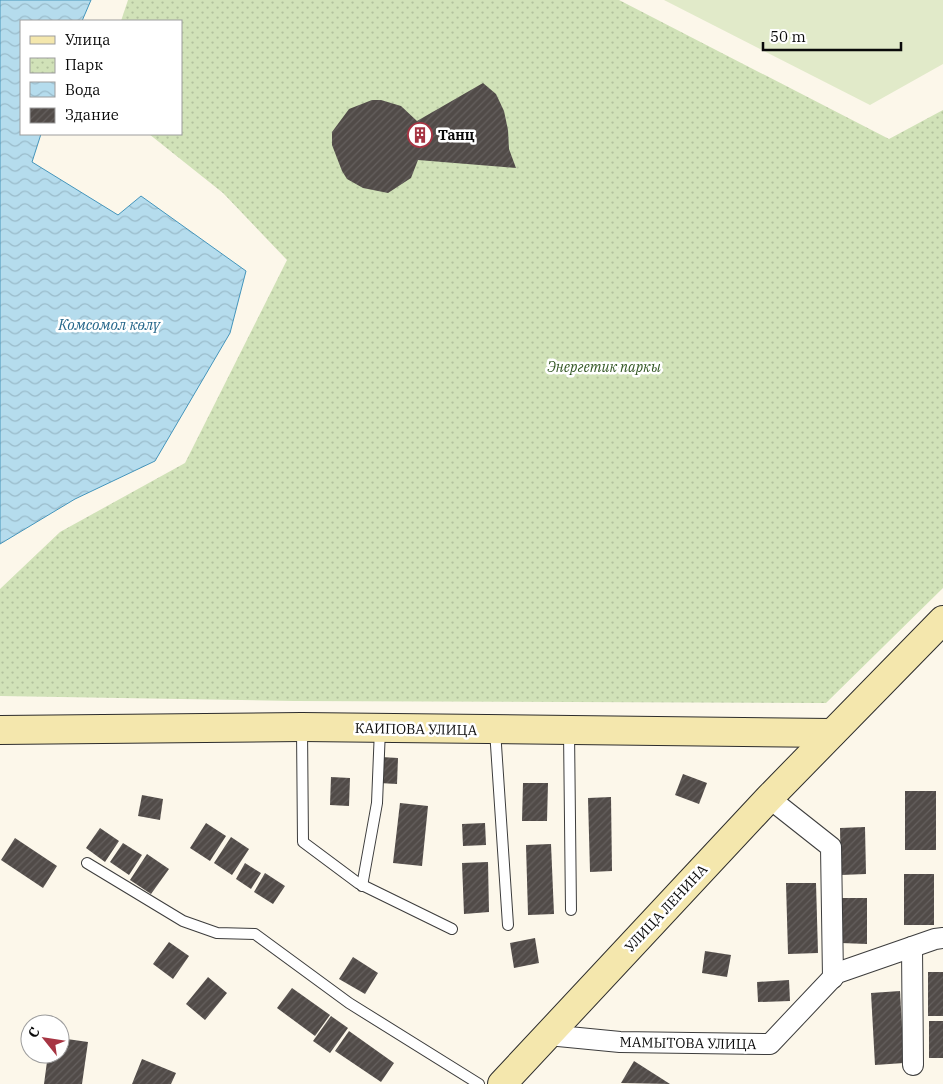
<svg xmlns="http://www.w3.org/2000/svg" width="943" height="1084" viewBox="0 0 943 1084" font-family="'IBM Plex Serif',serif">
<style>
.park{fill:url(#park-dots)}
.pitch{fill:#e1eac9}
.water{fill:url(#water-waves);stroke:#4595bb}
.building{fill:url(#building-hatch)}
.lines{fill:none;stroke-linecap:round;stroke-linejoin:round}
.lane-casing{stroke:#3d3d3d;stroke-width:12}
.street-casing{stroke:#3d3d3d;stroke-width:22}
.secondary-casing{stroke:#2c2c2c;stroke-width:30}
.lane{stroke:#fff;stroke-width:10}
.street{stroke:#fff;stroke-width:20}
.secondary{stroke:#f4e7ad;stroke-width:28}
.labels{text-anchor:middle;dominant-baseline:central;stroke-width:5;stroke-linejoin:round;paint-order:stroke}
.poi-label{font-size:14px;font-weight:bold;fill:#0a0a0a;stroke:#fff;text-anchor:start}
.park-label{font-size:14px;font-style:italic;fill:#335824;stroke:#fff}
.street-label{font-size:14px;fill:#0a0a0a;stroke:#fff}
.water-label{font-size:15px;font-style:italic;fill:#25668a;stroke:#fff}
</style>
<defs>
<pattern id="park-dots" width="8" height="8" patternUnits="userSpaceOnUse" patternTransform="scale(1.25)"><rect width="8" height="8" fill="#d1e2b8"/><path d="M2 2h.1M6 6h.1" fill="none" stroke="#b2c19d" stroke-width="1.8" stroke-linecap="round"/></pattern>
<pattern id="water-waves" width="16" height="10" patternUnits="userSpaceOnUse" patternTransform="scale(1.25)"><rect width="16" height="10" fill="#b5dced"/><path d="M0 5q4-4 8 0t8 0" fill="none" stroke="#9abbca"/></pattern>
<pattern id="building-hatch" width="6" height="6" patternUnits="userSpaceOnUse" patternTransform="scale(1.25)"><rect width="6" height="6" fill="#514b48"/><path d="M-1 1l2-2M0 6l6-6M5 7l2-2" fill="none" stroke="#65605e"/></pattern>
</defs>
<rect width="100%" height="100%" fill="#fcf7ea"/>
<path class="park" d="M128,0H619L889,139L943,110V588L826,703L294,701L0,696V589L60,532L185,463L287,260L223,193L149,134H181V21H121Z"/>
<path class="pitch" d="M664,0H943V64L870,105Z"/>
<path class="water" d="M0,0H91L82,21H21V134H41L32,162L118,215L141,196L246,271L230,333L155,461L75,499L0,544Z"/>
<g class="building">
<path d="M483,83L496,94L504,111L508,130L509,149L516,168L418,160L411,178L388,193L363,188L347,179L342,171L332,145V132L349,109L372,100H381L401,106L417,121Z"/>
<path d="M381,757L398,758L397,784L379,783Z"/>
<path d="M683,774L707,783L699,804L675,795Z"/>
<path d="M331,777L350,778L349,806L330,805Z"/>
<path d="M523,783H548L547,821H522Z"/>
<rect x="905" y="791" width="31" height="59"/>
<path d="M142,795L163,799L160,820L138,816Z"/>
<path d="M611,797L612,871L590,872L588,798Z"/>
<path d="M400,803L428,806L422,866L393,863Z"/>
<path d="M206,823L226,836L210,861L190,848Z"/>
<path d="M485,823L486,845L463,846L462,824Z"/>
<path d="M865,827L866,874L841,875L840,828Z"/>
<path d="M100,828L119,841L105,862L86,848Z"/>
<path d="M231,837L249,849L232,875L214,863Z"/>
<path d="M15,838L57,866L43,888L1,860Z"/>
<path d="M123,843L142,855L129,875L110,862Z"/>
<path d="M551,844L554,914L528,915L526,845Z"/>
<path d="M147,854L169,869L151,894L130,880Z"/>
<path d="M488,862L489,912L464,914L462,863Z"/>
<path d="M245,863L261,873L251,889L236,879Z"/>
<path d="M265,873L285,886L273,904L254,892Z"/>
<rect x="904" y="874" width="30" height="51"/>
<path d="M786,883H816L818,953L788,954Z"/>
<path d="M842,898H867V944L841,943Z"/>
<path d="M535,938L539,963L514,968L510,943Z"/>
<path d="M169,942L189,956L173,979L153,964Z"/>
<path d="M705,951L731,955L727,977L702,973Z"/>
<path d="M353,957L378,973L365,994L339,979Z"/>
<rect x="928" y="972" width="15" height="44"/>
<path d="M208,977L227,993L205,1020L186,1004Z"/>
<path d="M789,980L790,1001L758,1002L757,982Z"/>
<path d="M292,988L330,1015L315,1036L277,1008Z"/>
<path d="M900,991L904,1063L875,1065L871,993Z"/>
<path d="M331,1016L348,1028L330,1053L313,1041Z"/>
<rect x="929" y="1021" width="14" height="37"/>
<path d="M349,1031L394,1063L381,1082L335,1051Z"/>
<path d="M60,1038L88,1042L82,1084H44L48,1054H60Z"/>
<path d="M142,1059L176,1073L171,1084H132Z"/>
<path d="M634,1061L670,1084L621,1083Z"/>
</g>
<g class="lines">
<defs>
<g id="lane">
<path d="M302,729L303,842L358,883L452,929"/>
<path d="M495,730L508,925"/>
<path d="M569,731L571,910"/>
<path d="M87,863L183,921L217,933L255,934L349,1003L479,1084"/>
<path d="M362,886L377,803L380,729"/>
</g>
<g id="street">
<path d="M769,798L831,847L833,978"/>
<path d="M912,947L913,1065"/>
<path d="M548,1035L620,1042L770,1044L837,973L935,939L943,938"/>
</g>
<g id="secondary">
<path d="M0,730L302,727L832,733"/>
<path d="M502,1084L769,798L943,620"/>
</g>
</defs>
<use href="#lane" class="lane-casing"/>
<use href="#street" class="street-casing"/>
<use href="#secondary" class="secondary-casing"/>
<use href="#lane" class="lane"/>
<use href="#street" class="street"/>
<use href="#secondary" class="secondary"/>
</g>
<defs>
<symbol id="building-ring" viewBox="-11 -11 22 22"><circle r="9.5" fill="#fff" stroke="#a73543" stroke-width="1.5"/><path d="M-4-6H4V6H1V3H-1V6H-4ZM-2.5-4.3h1.7v1.8h-1.7ZM.8-4.3h1.7v1.8H.8ZM-2.5-1h1.7V.8h-1.7ZM.8-1h1.7V.8H.8Z" fill="#a73543"/></symbol>
</defs>
<g fill-rule="evenodd">
<use href="#building-ring" x="406" y="121" width="28" height="28"/>
</g>
<g class="labels">
<g class="poi-label">
<text x="438" y="135">Танц</text>
</g>
<g class="park-label">
<text x="604" y="367">Энергетик паркы</text>
</g>
<g class="street-label">
<text transform="translate(416 729) rotate(1)">КАИПОВА УЛИЦА</text>
<text transform="translate(666 908) rotate(-47)">УЛИЦА ЛЕНИНА</text>
<text transform="translate(688 1043) rotate(1)">МАМЫТОВА УЛИЦА</text>
</g>
<g class="water-label">
<text x="109" y="324">Комсомол көлү</text>
</g>
</g>
<rect x="20" y="20" width="162" height="115" fill="#ffffff" stroke="#9d9d9d"/>
<rect x="30" y="36" width="25" height="8" fill="#f4e7ad" stroke="#9d9d9d"/>
<text x="65" y="45" font-size="15" fill="#0a0a0a">Улица</text>
<rect x="30" y="58" width="25" height="15" fill="url(#park-dots)" stroke="#9d9d9d"/>
<text x="65" y="70" font-size="15" fill="#0a0a0a">Парк</text>
<rect x="30" y="82" width="25" height="15" fill="url(#water-waves)" stroke="#9d9d9d"/>
<text x="65" y="95" font-size="15" fill="#0a0a0a">Вода</text>
<rect x="30" y="108" width="25" height="15" fill="url(#building-hatch)" stroke="#9d9d9d"/>
<text x="65" y="120" font-size="15" fill="#0a0a0a">Здание</text>
<g transform="translate(45 1039) rotate(300)"><circle r="24" fill="#ffffff" stroke="#9d9d9d"/>
<path d="M0-4L9 19L0 12L-9 19Z" fill="#a73543"/>
<text y="-8" font-size="14" font-weight="bold" text-anchor="middle" fill="#0a0a0a">С</text>
</g>
<path d="M763 42v8h138v-8" fill="none" stroke="#0a0a0a" stroke-width="2.5"/>
<text x="770" y="42" font-size="15" fill="#0a0a0a" stroke="#ffffff" stroke-width="4" paint-order="stroke">50 m</text>
</svg>
